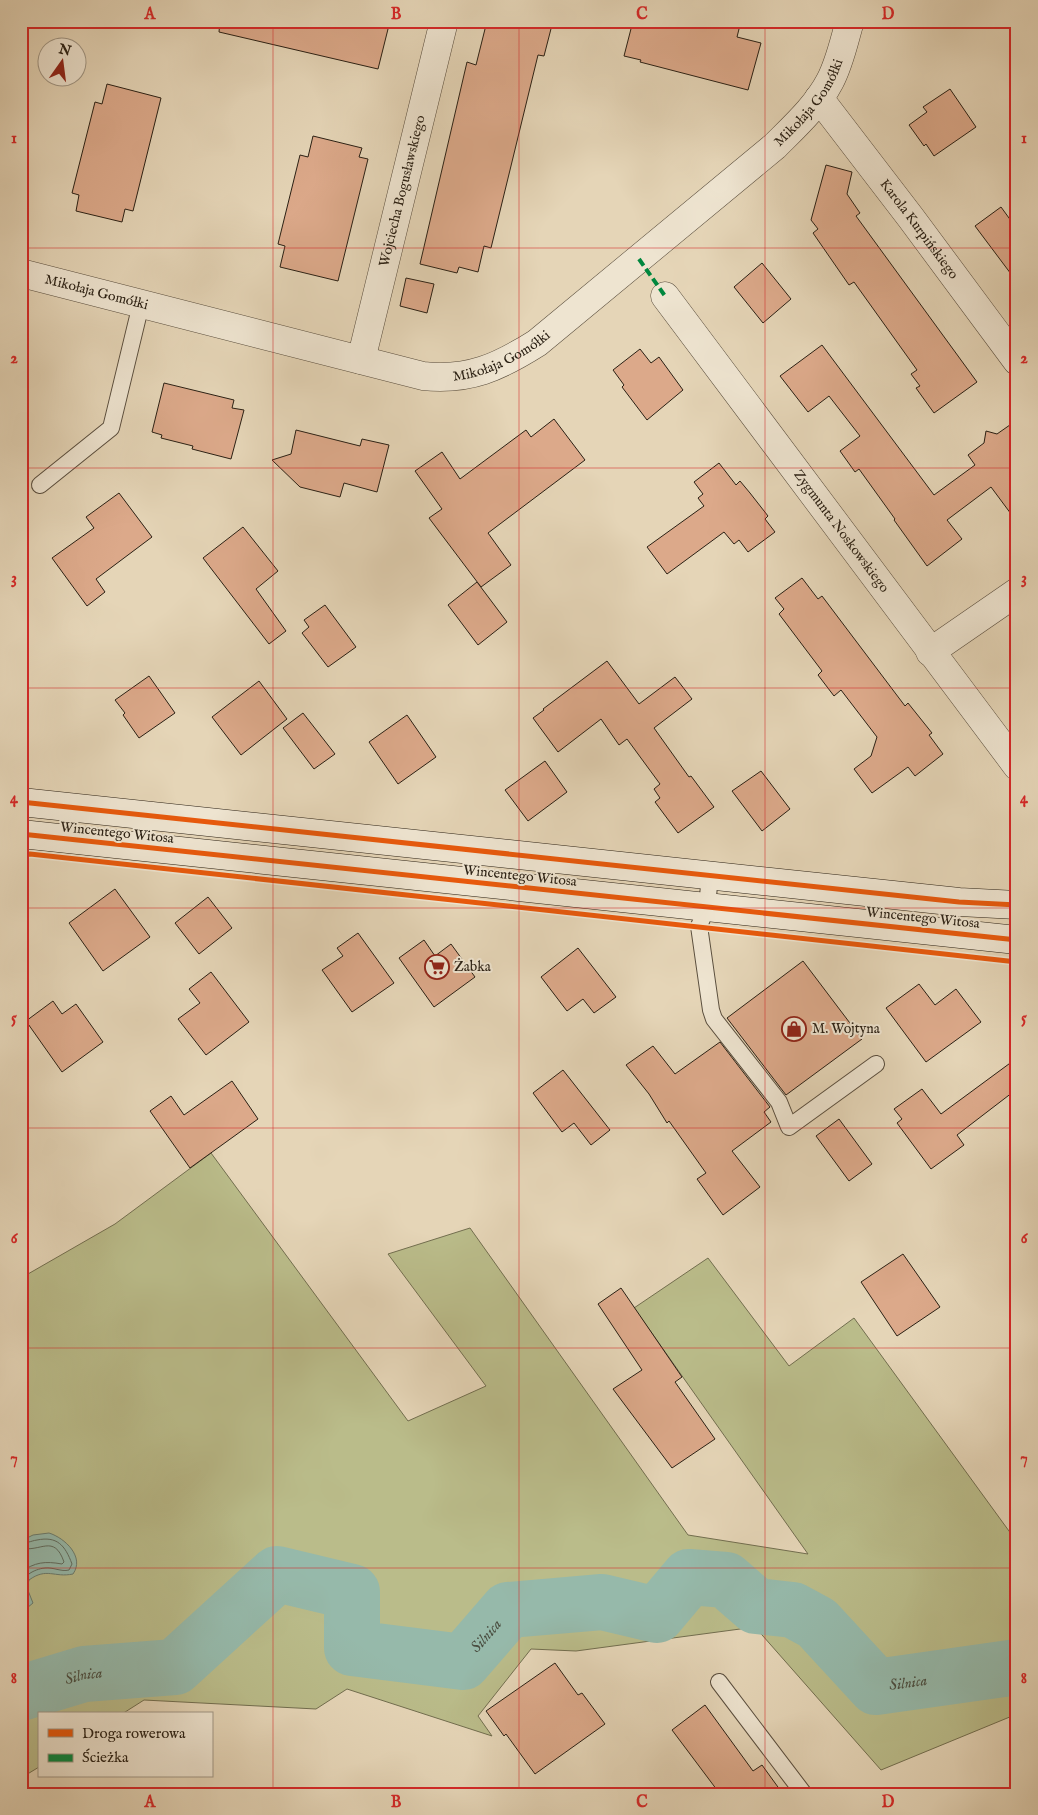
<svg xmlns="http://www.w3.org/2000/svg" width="1038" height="1815" viewBox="0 0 1038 1815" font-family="'IM FELL English',serif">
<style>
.green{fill:#babc8a;stroke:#726e4f}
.water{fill:#96b9aa;stroke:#6b7c6e}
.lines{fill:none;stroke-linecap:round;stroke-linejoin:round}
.shore{stroke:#606c5f;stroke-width:1}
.river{stroke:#96b9aa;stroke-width:56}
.building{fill:#dca98a;stroke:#2a2014}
.service-casing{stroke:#594d3d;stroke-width:18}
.minor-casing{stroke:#594d3d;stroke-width:29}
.secondary-casing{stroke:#2a2014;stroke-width:29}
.path{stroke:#2a2014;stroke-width:3;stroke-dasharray:4 2.5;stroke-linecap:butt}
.service{stroke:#eee4d0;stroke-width:16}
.minor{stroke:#eee4d0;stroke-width:28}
.secondary{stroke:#eee4d0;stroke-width:28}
.quiet{stroke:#00873e;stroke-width:4;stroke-dasharray:8 4;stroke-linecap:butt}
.cycleway-casing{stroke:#eee4d0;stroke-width:8}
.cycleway{stroke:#e8590c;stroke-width:5}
.grid{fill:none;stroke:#d62828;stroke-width:1;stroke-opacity:0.55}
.labels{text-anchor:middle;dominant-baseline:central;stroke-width:4;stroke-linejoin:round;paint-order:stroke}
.street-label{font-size:14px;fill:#2a2014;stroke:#eee4d0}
.poi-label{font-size:14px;fill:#2a2014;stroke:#eee4d0;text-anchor:start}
.water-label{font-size:15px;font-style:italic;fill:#4a4e41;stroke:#eee4d0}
.neatline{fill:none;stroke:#d62828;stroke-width:2}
.grid-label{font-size:16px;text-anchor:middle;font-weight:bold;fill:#d62828}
</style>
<rect width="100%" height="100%" fill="#e5d5b7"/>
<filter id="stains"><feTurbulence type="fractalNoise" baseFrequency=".004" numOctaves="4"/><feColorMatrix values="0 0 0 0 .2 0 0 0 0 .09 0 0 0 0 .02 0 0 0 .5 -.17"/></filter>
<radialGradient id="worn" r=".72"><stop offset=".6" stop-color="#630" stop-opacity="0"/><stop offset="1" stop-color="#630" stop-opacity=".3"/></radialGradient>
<path class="green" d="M211,1153L408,1421L486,1386L388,1254L470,1228L688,1535L808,1554L634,1308L708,1258L789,1366L854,1318L1017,1542V1714L881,1770L755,1627L576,1651L531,1649L478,1716L492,1736L347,1689L316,1709L144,1700L122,1714H39V1767L21,1778V1278L115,1224Z"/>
<path class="water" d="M49,1533C65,1538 85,1557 73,1574C54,1578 47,1567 29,1580L27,1588L33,1603L27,1608L21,1609V1536L27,1538L33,1535Z"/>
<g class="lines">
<g class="shore">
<path d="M21,1541C28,1544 30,1541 37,1540C57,1536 65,1545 72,1564L69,1570C61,1572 53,1567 45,1568C34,1569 19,1577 22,1590C23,1594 26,1598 27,1601L21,1604"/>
<path d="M21,1548C40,1553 54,1533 64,1562L62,1564C45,1561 35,1562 21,1572"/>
</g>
<path class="river" id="s1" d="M21,1693L84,1674L175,1667L277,1574L352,1592V1648L463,1662L508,1610L602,1602L657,1615L689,1577L726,1580L756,1606L793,1610L817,1623L876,1687L1017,1667"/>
</g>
<g class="building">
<path d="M220,21H390L378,69L219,32Z"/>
<path d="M487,21H553L544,56L538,55L491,248L484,246L478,272L459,267L457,273L420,264L467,62L476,65Z"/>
<path d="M633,21H724L740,25L737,37L761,43L748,90L640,62L641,60L624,56Z"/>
<path d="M107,84L161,98L133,211L125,209L122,222L76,211L79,195L72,193L95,102L102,104Z"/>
<path d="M950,89L976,127L934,156L926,144L924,146L909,125L927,112L923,107Z"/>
<path d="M313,136L362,148L359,157L368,159L338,281L280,267L285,246L278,244L300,155L308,157Z"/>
<path d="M826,165L852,172L847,194L860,213L856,216L977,382L934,413L916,388L920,386L911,374L917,370L854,282L849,285L813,233L818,229L811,220Z"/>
<path d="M1001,207L1017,229V282L975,226Z"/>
<path d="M762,263L791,299L763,323L734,287Z"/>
<path d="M406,278L434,284L427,313L400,306Z"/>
<path d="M822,345L934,495L975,465L968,455L984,443L986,431L997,434L1017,420V522L991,487L947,520L962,539L927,566L894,520L895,519L859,469L855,472L840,451L860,436L829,396L808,412L780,376Z"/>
<path d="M640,349L651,363L659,357L683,390L647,420L622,387L624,385L613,370Z"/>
<path d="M164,383L234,400L232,408L244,410L231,459L192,449L193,446L161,438L162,435L152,432Z"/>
<path d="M554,419L585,460L488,533L511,565L481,587L429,518L442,509L415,471L442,452L460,479L526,430L531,437Z"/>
<path d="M296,430L360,446L362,439L389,445L377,492L344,483L340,497L300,487L272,460L291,454Z"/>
<path d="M719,463L736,485L740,481L750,493L768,516L765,519L775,532L748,552L739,540L734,544L724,532L667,574L647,547L704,506L698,498L703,494L694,482Z"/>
<path d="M119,493L152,537L96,579L105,592L87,606L52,558L94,528L86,517Z"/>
<path d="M243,527L278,571L256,589L286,631L269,644L203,558Z"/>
<path d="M802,578L818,599L822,596L905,706L908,703L932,733L929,735L943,754L915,776L908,767L872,793L854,769L871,756L877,737L841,690L834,696L818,675L822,671L779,614L784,609L775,598Z"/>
<path d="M477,582L507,622L478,645L448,605Z"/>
<path d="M325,605L356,647L328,667L302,633L309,627L304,620Z"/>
<path d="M607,661L639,704L675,677L692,699L654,728L689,777L691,776L714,807L678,833L655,802L660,798L654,789L660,784L627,739L619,745L601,719L558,752L533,718L544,710L543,709Z"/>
<path d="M149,676L175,713L139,738L123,715L125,713L115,700Z"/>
<path d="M259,681L287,719L241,755L212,717Z"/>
<path d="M303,713L335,754L314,769L283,728Z"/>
<path d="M407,715L436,757L398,784L369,742Z"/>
<path d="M545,761L567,792L528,821L505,790Z"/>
<path d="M761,771L790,809L762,831L732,791Z"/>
<path d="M115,889L150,937L103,971L69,923Z"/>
<path d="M208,897L232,928L199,954L175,923Z"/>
<path d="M358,933L394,983L352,1012L322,970L343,956L337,948Z"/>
<path d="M424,940L435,956L451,944L475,977L434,1007L399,958Z"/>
<path d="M578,948L616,997L594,1013L583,999L567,1011L541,977Z"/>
<path d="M803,961L862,1039L786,1095L727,1018Z"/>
<path d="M211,972L249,1022L206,1055L178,1019L200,1003L189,989Z"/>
<path d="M919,984L935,1005L956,989L981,1022L926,1062L886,1008Z"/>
<path d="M53,1001L62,1014L76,1004L103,1042L62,1072L26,1021Z"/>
<path d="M720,1042L770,1107L764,1112L771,1122L732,1151L760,1187L723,1215L697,1179L706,1173L669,1121L667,1123L649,1094L626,1065L653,1046L675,1074Z"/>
<path d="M1017,1058V1089L957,1135L964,1145L931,1169L897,1123L902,1119L894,1109L922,1089L941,1114Z"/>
<path d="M563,1070L610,1130L591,1145L574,1123L562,1132L533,1093Z"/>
<path d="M232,1081L258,1119L190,1168L150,1111L171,1096L184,1115Z"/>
<path d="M839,1119L872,1164L849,1181L816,1136Z"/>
<path d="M903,1254L940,1307L897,1336L861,1282Z"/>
<path d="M621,1288L682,1377L675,1382L715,1439L672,1468L613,1389L642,1370L598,1304Z"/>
<path d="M555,1663L578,1695L582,1693L605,1724L535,1774L506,1734L504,1736L486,1711Z"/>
<path d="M705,1705L753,1771L762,1765L783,1794H720L672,1730Z"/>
</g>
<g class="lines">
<defs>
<g id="service">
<path d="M40,485L111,428L141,304"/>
<path d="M710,875L707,907L699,926L711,1010L714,1019L779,1102L789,1127L876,1064"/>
<path d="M719,1682L804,1794"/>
</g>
<g id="minor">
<path id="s2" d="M819,98L911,218L1017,361"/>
<path id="s3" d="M21,273L423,376C469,381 499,367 537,343L775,146C795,126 817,106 830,81C840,62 844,41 850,21"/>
<path id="s4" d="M665,296L1017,766"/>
<path id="s5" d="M361,360L444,21"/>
<path d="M930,652L1017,592"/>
</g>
<g id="secondary">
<path d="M21,802L959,902L1017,905"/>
<path d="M21,834L1017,940"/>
</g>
</defs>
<use href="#service" class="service-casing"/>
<use href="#minor" class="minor-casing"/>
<use href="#secondary" class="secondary-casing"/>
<path class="path" d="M21,46L28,21"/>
<use href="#service" class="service"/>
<use href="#minor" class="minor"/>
<use href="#secondary" class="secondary"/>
<path class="quiet" d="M639,259L665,296"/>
<defs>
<g id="cycleway">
<path d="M21,802L959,902L1017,905"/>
<path d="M21,834L1017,940"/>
<path d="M21,856L30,854C359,891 688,924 1017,962"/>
</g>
</defs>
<use href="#cycleway" class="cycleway-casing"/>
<use href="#cycleway" class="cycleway"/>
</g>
<path class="grid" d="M273,21V1794M519,21V1794M765,21V1794M21,248H1017M21,468H1017M21,688H1017M21,908H1017M21,1128H1017M21,1348H1017M21,1568H1017"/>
<defs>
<symbol id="supermarket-ring" viewBox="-11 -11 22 22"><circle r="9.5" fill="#eee4d0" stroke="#8f2418" stroke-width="1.5"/><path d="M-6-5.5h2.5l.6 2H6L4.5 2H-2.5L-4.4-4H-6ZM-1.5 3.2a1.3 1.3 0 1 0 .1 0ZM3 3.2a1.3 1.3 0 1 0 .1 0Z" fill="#8f2418"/></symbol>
<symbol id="shop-ring" viewBox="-11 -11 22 22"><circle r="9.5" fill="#eee4d0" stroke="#8f2418" stroke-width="1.5"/><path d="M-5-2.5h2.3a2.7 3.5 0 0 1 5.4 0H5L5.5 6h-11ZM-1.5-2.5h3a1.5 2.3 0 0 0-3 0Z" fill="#8f2418"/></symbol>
</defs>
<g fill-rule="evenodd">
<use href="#supermarket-ring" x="423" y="953" width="28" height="28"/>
<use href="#shop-ring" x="780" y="1015" width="28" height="28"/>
</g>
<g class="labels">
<g class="street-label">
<text stroke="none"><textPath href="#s3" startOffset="901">Mikołaja Gomółki</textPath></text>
<text stroke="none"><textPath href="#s5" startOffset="174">Wojciecha Bogusławskiego</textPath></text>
<text stroke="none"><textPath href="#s2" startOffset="165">Karola Kurpińskiego</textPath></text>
<text stroke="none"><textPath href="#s3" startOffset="78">Mikołaja Gomółki</textPath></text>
<text stroke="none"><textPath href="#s3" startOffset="498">Mikołaja Gomółki</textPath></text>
<text stroke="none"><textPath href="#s4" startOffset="294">Zygmunta Noskowskiego</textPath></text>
<text transform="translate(117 833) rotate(6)">Wincentego Witosa</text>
<text transform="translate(520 876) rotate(6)">Wincentego Witosa</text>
<text transform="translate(923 918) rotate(6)">Wincentego Witosa</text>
</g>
<g class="poi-label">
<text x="454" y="967">Żabka</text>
<text x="812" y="1029">M. Wojtyna</text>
</g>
<g class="water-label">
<text stroke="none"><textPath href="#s1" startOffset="575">Silnica</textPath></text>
<text stroke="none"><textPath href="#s1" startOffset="65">Silnica</textPath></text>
<text stroke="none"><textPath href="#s1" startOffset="1070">Silnica</textPath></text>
</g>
</g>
<rect width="1038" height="1815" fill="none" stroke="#e5d5b7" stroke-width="55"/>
<rect x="38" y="1712" width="175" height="65" fill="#eee4d0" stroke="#a09685"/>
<rect x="48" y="1729" width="25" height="8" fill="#e8590c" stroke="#a09685"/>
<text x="82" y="1738" font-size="15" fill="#2a2014">Droga rowerowa</text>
<rect x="48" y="1754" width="25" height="8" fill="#00873e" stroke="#a09685"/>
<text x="82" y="1762" font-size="15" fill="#2a2014">Ścieżka</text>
<g transform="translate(62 62) rotate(14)"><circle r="24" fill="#eee4d0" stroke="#a09685"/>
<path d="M0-4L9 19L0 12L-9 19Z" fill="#8f2418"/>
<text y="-8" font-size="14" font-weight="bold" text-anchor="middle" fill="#2a2014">N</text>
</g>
<rect x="28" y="28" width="982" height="1760" class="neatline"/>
<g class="grid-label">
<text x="150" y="19">A</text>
<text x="396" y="19">B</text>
<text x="642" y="19">C</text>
<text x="888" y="19">D</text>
<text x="14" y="143">1</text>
<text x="1024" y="143">1</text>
<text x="14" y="363">2</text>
<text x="1024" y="363">2</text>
<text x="14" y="583">3</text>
<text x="1024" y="583">3</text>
<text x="14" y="803">4</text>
<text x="1024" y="803">4</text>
<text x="14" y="1023">5</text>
<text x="1024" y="1023">5</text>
<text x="14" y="1243">6</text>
<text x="1024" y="1243">6</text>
<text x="14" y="1463">7</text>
<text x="1024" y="1463">7</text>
<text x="14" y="1683">8</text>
<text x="1024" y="1683">8</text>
<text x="150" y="1807">A</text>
<text x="396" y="1807">B</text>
<text x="642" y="1807">C</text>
<text x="888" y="1807">D</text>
</g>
<rect width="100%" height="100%" filter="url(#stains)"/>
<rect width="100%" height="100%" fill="url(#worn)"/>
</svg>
